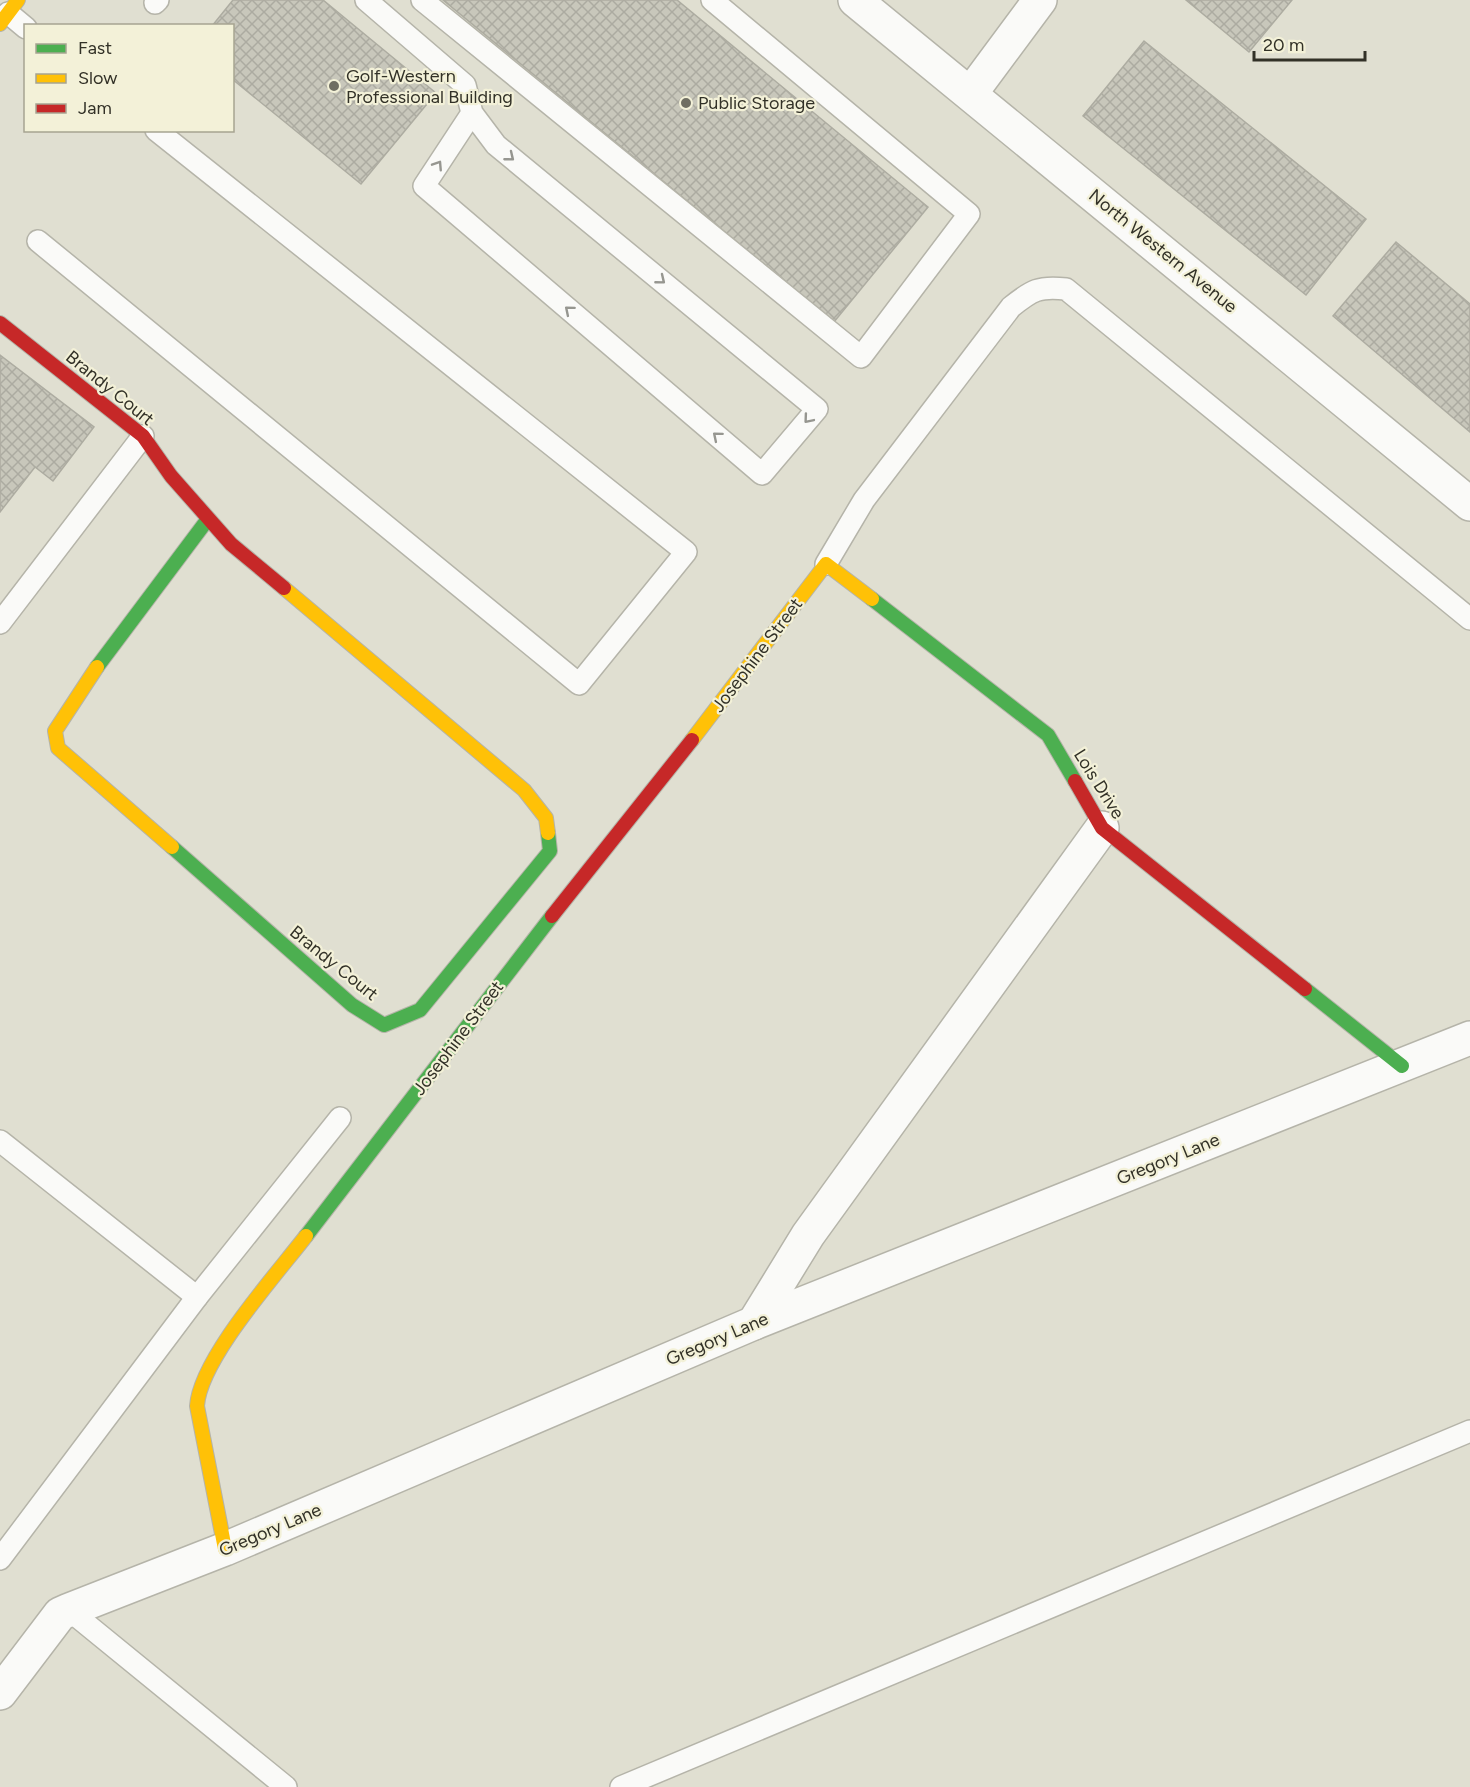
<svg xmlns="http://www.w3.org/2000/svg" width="1470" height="1787" viewBox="0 0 1470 1787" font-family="Figtree,sans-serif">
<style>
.building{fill:url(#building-cross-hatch);stroke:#adaca1;stroke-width:1.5}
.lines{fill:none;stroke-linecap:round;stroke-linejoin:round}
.lane-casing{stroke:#b5b4a9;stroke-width:24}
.street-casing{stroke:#b5b4a9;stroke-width:36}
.fast-casing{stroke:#b5b4a9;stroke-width:16}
.slow-casing{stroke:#b5b4a9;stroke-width:16}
.jam-casing{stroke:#b5b4a9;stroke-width:16}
.lane{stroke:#fafaf8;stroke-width:21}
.street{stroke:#fafaf8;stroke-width:33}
.fast{stroke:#4caf50;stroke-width:14}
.slow{stroke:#ffc107;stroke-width:14}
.jam{stroke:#c62828;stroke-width:14}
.oneway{stroke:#969690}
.poi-dot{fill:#6f6e62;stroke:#f3f1d8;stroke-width:2}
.labels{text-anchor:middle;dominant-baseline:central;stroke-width:4.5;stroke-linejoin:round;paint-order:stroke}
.poi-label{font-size:18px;fill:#323127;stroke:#f3f1d8;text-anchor:start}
.street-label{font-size:18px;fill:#323127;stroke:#f3f1d8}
</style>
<defs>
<pattern id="building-cross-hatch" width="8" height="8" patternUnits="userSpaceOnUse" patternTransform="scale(1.5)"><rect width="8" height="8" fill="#c8c7bb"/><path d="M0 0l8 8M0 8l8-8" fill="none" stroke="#acaba1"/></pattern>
</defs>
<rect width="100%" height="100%" fill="#e0dfd1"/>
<g class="building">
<path d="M233,0H323L436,93L361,184L232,79V26H212Z"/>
<path d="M443,0H677L928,207L834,322Z"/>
<path d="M1186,0H1292L1249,52Z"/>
<path d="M1144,41L1366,219L1306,295L1083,116Z"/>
<path d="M1396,242L1470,304V432L1333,316Z"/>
<path d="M0,355L94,427L53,481L35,467L0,512Z"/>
</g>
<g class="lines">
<defs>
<g id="lane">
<path d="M366,0L465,85L472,113L496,145L817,409L762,474L424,186L472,113"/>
<path d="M422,0L861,357L969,214L712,0"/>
<path d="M155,3L158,0"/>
<path d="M8,13L26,28"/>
<path d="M38,241L579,684L686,552L156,130"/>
<path d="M826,564L864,500L1011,307C1032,290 1039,286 1066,289L1470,619"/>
<path d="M0,623L143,436"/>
<path d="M0,1141L197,1297"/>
<path d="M0,1559L197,1297L340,1118"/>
<path d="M69,1610L286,1787"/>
<path d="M621,1787L1470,1431"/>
</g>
<g id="street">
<path d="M855,0L1470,504"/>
<path d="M971,93L1040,0"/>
<path d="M754,1323L808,1235L1102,828"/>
<path d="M0,1693L60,1614L69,1610L225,1549L754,1323L1470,1038"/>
</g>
<g id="fast">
<path d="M872,599L1048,735L1075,781"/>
<path d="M97,667L208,519"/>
<path d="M172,847L352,1005L384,1025L420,1010L550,851L548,833"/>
<path d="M1305,989L1402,1066"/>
<path d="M306,1236L552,916"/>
</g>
<g id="slow">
<path d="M0,24L18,0"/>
<path d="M284,588L524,790L546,818L548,833"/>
<path d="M97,667L55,731L58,748L172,847"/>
<path d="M692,740L826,564L872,599"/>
<path d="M225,1549L197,1406C200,1359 276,1275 306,1236"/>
</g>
<g id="jam">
<path d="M0,323L143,436L171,476L231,544L284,588"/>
<path d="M1075,781L1102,828L1305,989"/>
<path d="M552,916L692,740"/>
</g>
</defs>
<use href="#lane" class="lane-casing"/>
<use href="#street" class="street-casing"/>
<use href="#fast" class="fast-casing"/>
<use href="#slow" class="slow-casing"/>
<use href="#jam" class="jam-casing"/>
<use href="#lane" class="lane"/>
<use href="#street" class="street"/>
<use href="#fast" class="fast"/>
<use href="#slow" class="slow"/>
<use href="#jam" class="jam"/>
</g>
<defs><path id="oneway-chevron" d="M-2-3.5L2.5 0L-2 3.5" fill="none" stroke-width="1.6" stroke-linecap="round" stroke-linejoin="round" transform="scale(1.5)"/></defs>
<g class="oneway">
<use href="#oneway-chevron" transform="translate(510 157) rotate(39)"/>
<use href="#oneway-chevron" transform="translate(438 165) rotate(-57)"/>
<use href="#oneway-chevron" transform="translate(661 280) rotate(39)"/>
<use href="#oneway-chevron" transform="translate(569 310) rotate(-140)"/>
<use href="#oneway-chevron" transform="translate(808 419) rotate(130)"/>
<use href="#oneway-chevron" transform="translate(717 436) rotate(-140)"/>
</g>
<g class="poi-dot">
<circle cx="334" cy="86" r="6"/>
<circle cx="686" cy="103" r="6"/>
</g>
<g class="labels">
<g class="poi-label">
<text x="346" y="76">Golf-Western<tspan x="346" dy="21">Professional Building</tspan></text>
<text x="698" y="103">Public Storage</text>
</g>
<g class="street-label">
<text transform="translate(1163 251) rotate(39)">North Western Avenue</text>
<text transform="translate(110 388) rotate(39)">Brandy Court</text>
<text transform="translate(757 655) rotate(-53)">Josephine Street</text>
<text transform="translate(1099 784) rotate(58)">Lois Drive</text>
<text transform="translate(334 963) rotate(39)">Brandy Court</text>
<text transform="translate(458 1038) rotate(-53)">Josephine Street</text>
<text transform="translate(1168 1159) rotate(-22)">Gregory Lane</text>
<text transform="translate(717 1339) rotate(-23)">Gregory Lane</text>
<text transform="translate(270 1530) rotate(-23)">Gregory Lane</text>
</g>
</g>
<rect x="24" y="24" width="210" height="108" fill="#f3f1d8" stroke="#a6a491" stroke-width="1.5"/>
<rect x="36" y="44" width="30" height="9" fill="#4caf50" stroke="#a6a491" stroke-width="1.5"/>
<text x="78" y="54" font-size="18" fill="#323127">Fast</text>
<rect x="36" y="74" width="30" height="9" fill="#ffc107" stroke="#a6a491" stroke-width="1.5"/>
<text x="78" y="84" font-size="18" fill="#323127">Slow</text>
<rect x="36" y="104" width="30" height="9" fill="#c62828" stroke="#a6a491" stroke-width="1.5"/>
<text x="78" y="114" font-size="18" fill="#323127">Jam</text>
<path d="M1254 51v9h111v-9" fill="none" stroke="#323127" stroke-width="3"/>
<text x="1263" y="51" font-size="18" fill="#323127" stroke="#f3f1d8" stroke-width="4.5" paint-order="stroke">20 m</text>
</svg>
